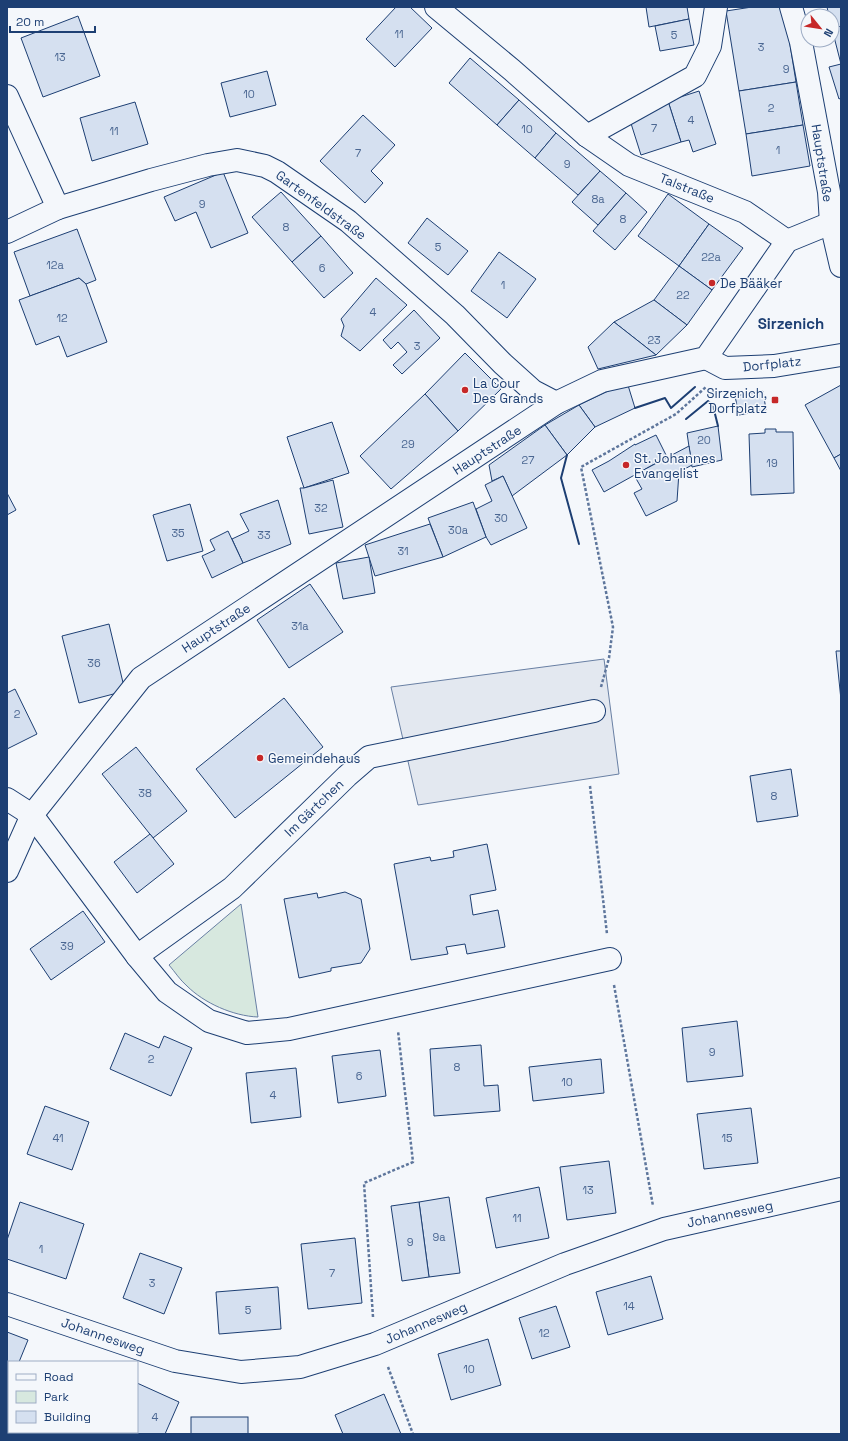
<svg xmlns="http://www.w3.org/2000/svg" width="848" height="1441" viewBox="0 0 848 1441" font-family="'Space Grotesk',sans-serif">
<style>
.green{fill:#d7e8df;stroke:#687fa3}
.parking{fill:#e3e8f0;stroke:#687fa3}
.building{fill:#d5e0f0;stroke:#1d3f73}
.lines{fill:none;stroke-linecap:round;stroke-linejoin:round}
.minor-casing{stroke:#1d3f73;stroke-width:24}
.path{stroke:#5e769c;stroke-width:2.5;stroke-dasharray:3 2;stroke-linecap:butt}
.minor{stroke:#f4f7fb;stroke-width:22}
.wall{stroke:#1d3f73;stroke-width:2}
.poi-dot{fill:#c62828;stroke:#f4f7fb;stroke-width:1.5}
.labels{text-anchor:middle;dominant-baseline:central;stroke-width:3;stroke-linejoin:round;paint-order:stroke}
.number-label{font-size:11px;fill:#4b6792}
.street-label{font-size:13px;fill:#1d3f73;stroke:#f4f7fb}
.poi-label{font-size:13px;fill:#1d3f73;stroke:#f4f7fb;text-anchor:start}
.quarter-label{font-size:15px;font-weight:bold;fill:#1d3f73;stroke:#f4f7fb}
</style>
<rect width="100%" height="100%" fill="#f4f7fb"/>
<path class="green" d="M241,904L258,1017C233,1016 204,1003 187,986C180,980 175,972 169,965Z"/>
<path class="parking" d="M604,659L619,774L418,805L391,687Z"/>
<g class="building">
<path d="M396,7H410L432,28L395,67L366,39Z"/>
<path d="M646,7H687L689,19L649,27Z"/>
<path d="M752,7H784L796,82L739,91L726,11Z"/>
<path d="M827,7H841V26L832,29V16H829Z"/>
<path d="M78,16L100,76L43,97L21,38Z"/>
<path d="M689,19L694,45L660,51L655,26Z"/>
<path d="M841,26V64L832,29Z"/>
<path d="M470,58L519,100L497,125L449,83Z"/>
<path d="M841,64V98L839,99L829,67Z"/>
<path d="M267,71L276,105L230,117L221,83Z"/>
<path d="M796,82L803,125L746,134L739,91Z"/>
<path d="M699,91L716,144L693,152L689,140L681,142L668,101Z"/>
<path d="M519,100L556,133L535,158L497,125Z"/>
<path d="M668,101L681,142L641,155L628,114Z"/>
<path d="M135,102L148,144L92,161L80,118Z"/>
<path d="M363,115L395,145L371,171L383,183L365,203L320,161Z"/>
<path d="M803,125L810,166L752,176L746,134Z"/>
<path d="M556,133L600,171L578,195L535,158Z"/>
<path d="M600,171L626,193L598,225L572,202Z"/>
<path d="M223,172L248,233L211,248L196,212L175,221L164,197Z"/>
<path d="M281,192L321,236L292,262L252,217Z"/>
<path d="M626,193L647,212L615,250L593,231Z"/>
<path d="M668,194L709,224L679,266L638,236Z"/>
<path d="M427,218L468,251L448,275L408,243Z"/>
<path d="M709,224L743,248L712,290L679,266Z"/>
<path d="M77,229L96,280L86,284L79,278L30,296L14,252Z"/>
<path d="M321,236L353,273L324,298L292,262Z"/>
<path d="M499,252L536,279L507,318L471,291Z"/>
<path d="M679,266L712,290L687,325L654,300Z"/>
<path d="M79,278L86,284L107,342L67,357L59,336L36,345L19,300Z"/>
<path d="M376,278L407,305L360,351L341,336L344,326L341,319Z"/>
<path d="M654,300L687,325L656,355L614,322Z"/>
<path d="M414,310L440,338L402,374L393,365L407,352L398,342L391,349L383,340Z"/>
<path d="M614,322L656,355L598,369L588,347Z"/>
<path d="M465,353L501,389L458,431L425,394Z"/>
<path d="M627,382L635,408L595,427L579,405Z"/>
<path d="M841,385V454L834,458L805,405Z"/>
<path d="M763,391L766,410L739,415L735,396Z"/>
<path d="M425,394L458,431L391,489L360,456Z"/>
<path d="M579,405L595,427L567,455L545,425Z"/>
<path d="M332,422L349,473L304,488L287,437Z"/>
<path d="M545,425L567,455L512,496L503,476L492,481L489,465Z"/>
<path d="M718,426L722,460L692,467L687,433Z"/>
<path d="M765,429H776V432H793L794,493L751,495L749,434L765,433Z"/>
<path d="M656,435L667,457L604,492L592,470L609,461L635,444V445Z"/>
<path d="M689,446L692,465L679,472L677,501L646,516L634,493L642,489L634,475Z"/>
<path d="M841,454V471L834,458Z"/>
<path d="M503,476L527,528L491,545L486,537L476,509L492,501L485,485Z"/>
<path d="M333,480L343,527L309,534L300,488H304Z"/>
<path d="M7,493L16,510L7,515Z"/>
<path d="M278,500L291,544L243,563L232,539L249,531L240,514Z"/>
<path d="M473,502L486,537L443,557L428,518Z"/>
<path d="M190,504L203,551L167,561L153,515Z"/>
<path d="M430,524L443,557L375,576L365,545Z"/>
<path d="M228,531L243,563L212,578L202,556L215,550L210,540Z"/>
<path d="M369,557L375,593L343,599L336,563Z"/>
<path d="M310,584L343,632L289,668L257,620Z"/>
<path d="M109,624L125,691L79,703L62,636Z"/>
<path d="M836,651H841V700Z"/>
<path d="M15,689L37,734L7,749V693Z"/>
<path d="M284,698L323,747L235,818L196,769Z"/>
<path d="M136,747L187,811L153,838L102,774Z"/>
<path d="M791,769L798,816L757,822L750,776Z"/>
<path d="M150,834L174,864L137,893L114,862Z"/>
<path d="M487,844L496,890L470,895L473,915L498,910L505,947L467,954L465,944L446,947L448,954L411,960L394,864L430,857L431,861L454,857L453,851Z"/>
<path d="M345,892L361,899L370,949L361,963L331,968V971L299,978L284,899L317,893L318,898Z"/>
<path d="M83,911L105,942L51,980L30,949Z"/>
<path d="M737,1021L743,1076L687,1082L682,1028Z"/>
<path d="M125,1033L159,1048L164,1036L192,1048L171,1096L110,1069Z"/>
<path d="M481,1045L484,1086L498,1085L500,1111L434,1116L430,1049Z"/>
<path d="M380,1050L386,1096L338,1103L332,1056Z"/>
<path d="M601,1059L604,1093L533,1101L529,1067Z"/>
<path d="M296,1068L301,1117L251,1123L246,1073Z"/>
<path d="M45,1106L89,1122L72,1170L27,1154Z"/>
<path d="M751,1108L758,1163L704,1169L697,1114Z"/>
<path d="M609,1161L616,1213L567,1220L560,1167Z"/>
<path d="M539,1187L549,1238L496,1248L486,1198Z"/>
<path d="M449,1197L460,1273L429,1277L419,1202Z"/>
<path d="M20,1202L84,1224L66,1279L7,1259V1240Z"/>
<path d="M419,1202L429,1277L402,1281L391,1206Z"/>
<path d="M355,1238L362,1303L308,1309L301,1244Z"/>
<path d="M140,1253L182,1268L164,1314L123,1298Z"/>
<path d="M651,1276L663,1319L608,1335L596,1292Z"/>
<path d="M278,1287L281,1329L219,1334L216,1292Z"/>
<path d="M556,1306L570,1347L532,1359L519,1318Z"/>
<path d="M7,1332L28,1340L19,1362H9V1390L7,1395Z"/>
<path d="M488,1339L501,1385L451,1400L438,1354Z"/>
<path d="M137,1383L179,1402L165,1434H120L116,1432H137Z"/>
<path d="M384,1394L401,1434H343L335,1415Z"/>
<rect x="191" y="1417" width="57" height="17"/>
</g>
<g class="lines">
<defs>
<g id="minor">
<path d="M436,7L512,70L587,136L629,165L745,212L787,241"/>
<path d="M791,7L801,42L829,192L831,223L841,266"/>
<path d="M7,96L58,208L151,180L208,165L237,160L265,166L277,172L348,221L455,315L503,364L533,391L556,403"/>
<path d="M587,136L695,76L710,46L716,7"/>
<path d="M7,232L58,208"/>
<path d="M706,358L725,368L774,366L841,355"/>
<path d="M7,799L32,815L137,956L167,992L209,1021L247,1033L289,1029L610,959"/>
<path d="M7,871L32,815L141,678L556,403L602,381L706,358L787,241L831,223"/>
<path d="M137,956L232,888L347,776L369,757L594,711"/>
<path d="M7,1304L175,1361L241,1372L300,1367L375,1344L565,1264L664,1229L841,1189"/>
</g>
</defs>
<use href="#minor" class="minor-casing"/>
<g class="path">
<path d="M601,687L609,658L613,627L581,467L676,414L706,387"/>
<path d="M590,786L607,934"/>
<path d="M614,985L653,1206"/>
<path d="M373,1317L364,1183L413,1162L398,1031"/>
<path d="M388,1367L413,1434"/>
</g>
<use href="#minor" class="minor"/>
<g class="wall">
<path d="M635,408L665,398L671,408L695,387"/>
<path d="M686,419L708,401L713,406L718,426"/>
<path d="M567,455L561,478L579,544"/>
</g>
</g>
<g class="poi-dot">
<circle cx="712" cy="283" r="4"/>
<circle cx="465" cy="390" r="4"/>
<rect x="771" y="396" width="8" height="8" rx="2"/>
<circle cx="626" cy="465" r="4"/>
<circle cx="260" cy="758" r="4"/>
</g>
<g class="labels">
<g class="number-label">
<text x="399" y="34">11</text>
<text x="674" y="35">5</text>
<text x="761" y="47">3</text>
<text x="60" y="57">13</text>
<text x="786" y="69">9</text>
<text x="249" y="94">10</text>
<text x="771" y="108">2</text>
<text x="691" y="120">4</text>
<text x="654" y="128">7</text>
<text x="527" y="129">10</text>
<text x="114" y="131">11</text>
<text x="778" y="150">1</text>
<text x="358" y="153">7</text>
<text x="567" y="164">9</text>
<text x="598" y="199">8a</text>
<text x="202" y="204">9</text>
<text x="623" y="219">8</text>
<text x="286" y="227">8</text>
<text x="438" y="247">5</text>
<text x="711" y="257">22a</text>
<text x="55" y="265">12a</text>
<text x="322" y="268">6</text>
<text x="503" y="285">1</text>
<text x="683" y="295">22</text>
<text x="373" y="312">4</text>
<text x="62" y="318">12</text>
<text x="654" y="340">23</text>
<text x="417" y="346">3</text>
<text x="704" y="440">20</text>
<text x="408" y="444">29</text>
<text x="528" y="460">27</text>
<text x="772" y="463">19</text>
<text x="321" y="508">32</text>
<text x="501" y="518">30</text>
<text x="458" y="530">30a</text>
<text x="178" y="533">35</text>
<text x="264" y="535">33</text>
<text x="403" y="551">31</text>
<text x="300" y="626">31a</text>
<text x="94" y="663">36</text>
<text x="17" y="714">2</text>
<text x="145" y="793">38</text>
<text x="774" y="796">8</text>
<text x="67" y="946">39</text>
<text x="712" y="1052">9</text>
<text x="151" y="1059">2</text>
<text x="457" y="1067">8</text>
<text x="359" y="1076">6</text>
<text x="567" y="1082">10</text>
<text x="273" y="1095">4</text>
<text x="58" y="1138">41</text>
<text x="727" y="1138">15</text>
<text x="588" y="1190">13</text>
<text x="517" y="1218">11</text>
<text x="439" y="1237">9a</text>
<text x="410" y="1242">9</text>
<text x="41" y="1249">1</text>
<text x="332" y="1273">7</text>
<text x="152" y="1283">3</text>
<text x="629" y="1306">14</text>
<text x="248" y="1310">5</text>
<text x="544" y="1333">12</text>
<text x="469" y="1369">10</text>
<text x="155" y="1417">4</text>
</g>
<g class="street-label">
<text transform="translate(822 163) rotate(81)">Hauptstraße</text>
<text transform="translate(687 188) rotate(22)">Talstraße</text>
<text transform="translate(321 205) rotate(36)">Gartenfeldstraße</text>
<text transform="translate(772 364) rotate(-6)">Dorfplatz</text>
<text transform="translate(487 450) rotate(-33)">Hauptstraße</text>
<text transform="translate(216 628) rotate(-33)">Hauptstraße</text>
<text transform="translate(314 808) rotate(-44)">Im Gärtchen</text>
<text transform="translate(730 1214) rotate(-12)">Johannesweg</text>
<text transform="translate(426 1323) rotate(-23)">Johannesweg</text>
<text transform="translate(103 1336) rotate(19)">Johannesweg</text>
</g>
<g class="poi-label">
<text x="720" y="283">De Bääker</text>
<text x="473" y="383">La Cour<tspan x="473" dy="15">Des Grands</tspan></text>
<text x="767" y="393" text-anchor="end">Sirzenich,<tspan x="767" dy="15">Dorfplatz</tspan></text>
<text x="634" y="458">St. Johannes<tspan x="634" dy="15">Evangelist</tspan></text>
<text x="268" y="758">Gemeindehaus</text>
</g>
<g class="quarter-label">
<text x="791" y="323">Sirzenich</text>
</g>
</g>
<rect width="848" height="1441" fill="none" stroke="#1d3f73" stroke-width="16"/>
<rect x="8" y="1361" width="130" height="72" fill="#f4f7fb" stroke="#9eadc5"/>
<rect x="16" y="1374" width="20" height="6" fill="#f4f7fb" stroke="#9eadc5"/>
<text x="44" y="1381" font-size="12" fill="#1d3f73">Road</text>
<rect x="16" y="1391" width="20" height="12" fill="#d7e8df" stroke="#9eadc5"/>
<text x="44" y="1401" font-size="12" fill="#1d3f73">Park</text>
<rect x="16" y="1411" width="20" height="12" fill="#d5e0f0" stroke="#9eadc5"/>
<text x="44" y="1421" font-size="12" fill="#1d3f73">Building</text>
<g transform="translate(820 28) rotate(120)"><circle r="19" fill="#f4f7fb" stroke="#9eadc5"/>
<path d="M0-3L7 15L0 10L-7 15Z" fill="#c62828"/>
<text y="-6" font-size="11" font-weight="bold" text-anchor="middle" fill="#1d3f73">N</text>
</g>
<path d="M10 26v6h85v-6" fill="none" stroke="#1d3f73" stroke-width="2"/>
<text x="16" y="26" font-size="12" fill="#1d3f73" stroke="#f4f7fb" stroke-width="3" paint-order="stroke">20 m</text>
</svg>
